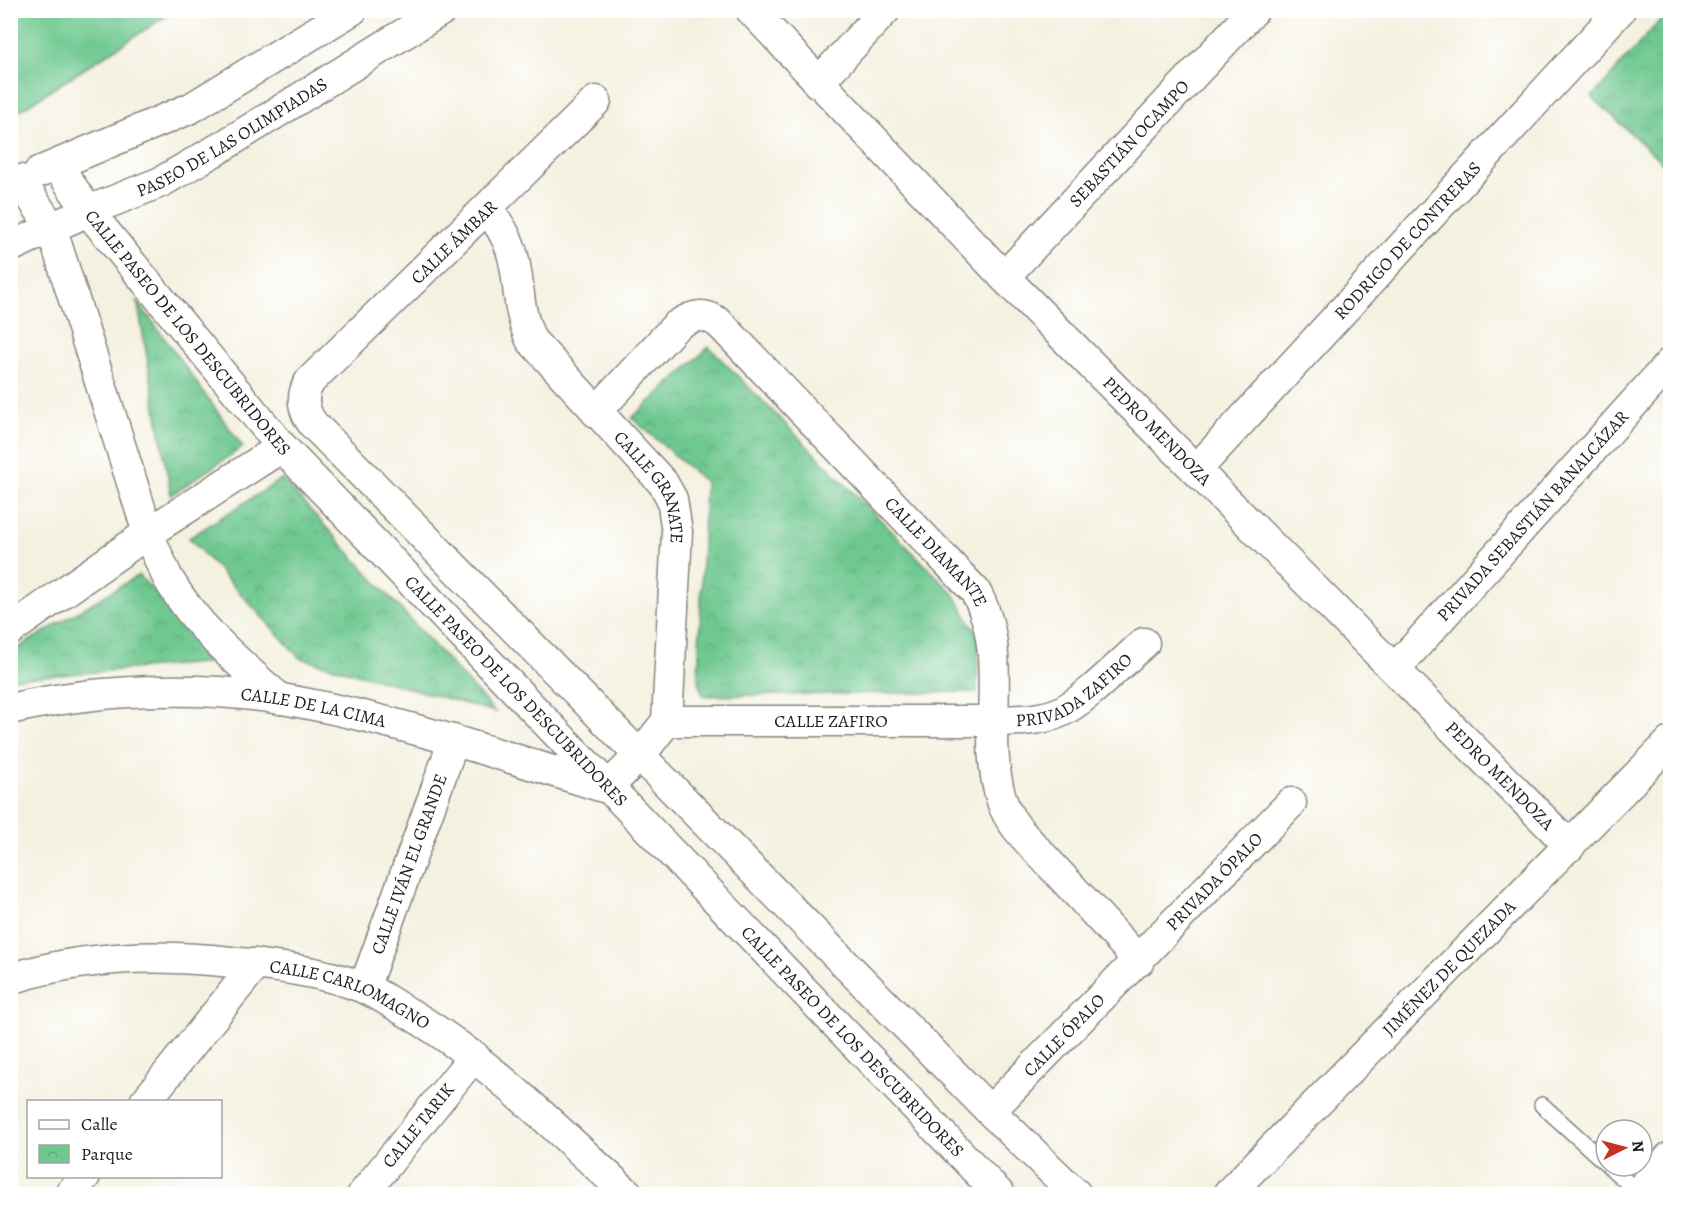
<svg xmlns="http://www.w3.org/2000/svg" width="1681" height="1205" viewBox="0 0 1681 1205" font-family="Alegreya,serif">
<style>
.park{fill:url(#park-crowns);stroke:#457256;stroke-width:1.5}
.pitch{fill:#6ec88f;stroke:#457256;stroke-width:1.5}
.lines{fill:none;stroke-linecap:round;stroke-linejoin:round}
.service-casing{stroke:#88867e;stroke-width:18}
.minor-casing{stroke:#88867e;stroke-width:33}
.tertiary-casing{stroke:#88867e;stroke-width:36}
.service{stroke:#fff;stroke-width:15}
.minor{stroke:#fff;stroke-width:30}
.tertiary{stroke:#fff;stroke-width:33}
.labels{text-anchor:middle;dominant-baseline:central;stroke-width:4.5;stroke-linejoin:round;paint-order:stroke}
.street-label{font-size:18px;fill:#1c1c1c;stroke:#fff}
</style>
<defs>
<pattern id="park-crowns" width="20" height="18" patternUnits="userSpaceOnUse" patternTransform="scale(1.5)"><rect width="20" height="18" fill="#6ec88f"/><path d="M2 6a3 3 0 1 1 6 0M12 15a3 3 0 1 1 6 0" fill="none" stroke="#5fab7b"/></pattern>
</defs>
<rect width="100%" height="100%" fill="#fff"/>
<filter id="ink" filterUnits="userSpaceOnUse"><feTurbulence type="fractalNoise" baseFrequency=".0167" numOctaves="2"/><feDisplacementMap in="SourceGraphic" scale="12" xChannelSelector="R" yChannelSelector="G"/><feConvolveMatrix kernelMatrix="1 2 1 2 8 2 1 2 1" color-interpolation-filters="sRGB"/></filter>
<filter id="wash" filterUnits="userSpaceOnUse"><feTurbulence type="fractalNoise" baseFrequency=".008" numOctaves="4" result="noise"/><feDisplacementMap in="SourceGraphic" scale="24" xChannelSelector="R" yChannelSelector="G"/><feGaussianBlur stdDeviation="1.35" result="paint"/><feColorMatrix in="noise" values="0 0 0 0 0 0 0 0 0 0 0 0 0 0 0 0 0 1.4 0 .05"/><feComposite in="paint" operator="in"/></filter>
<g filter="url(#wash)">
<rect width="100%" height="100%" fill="#f4f1e0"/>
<g class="park">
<path d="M1669,10L1670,11V170L1592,97Z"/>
<path d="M137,300L243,447L171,495Z"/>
<path d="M709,347L954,594L979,638L977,692L703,696L698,680L705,482L632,418Z"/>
<path d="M282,479L495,712L300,658L189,538Z"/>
<path d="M139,575L217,662L11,679V652Z"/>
</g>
<path class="pitch" d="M11,10H174V11L11,116Z"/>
</g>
<g filter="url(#ink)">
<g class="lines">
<defs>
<g id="service">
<path d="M1542,1105L1606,1163"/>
<path d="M1609,1166L1640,1194"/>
</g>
<g id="minor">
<path id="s1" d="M751,10L1004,277L1570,846"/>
<path d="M818,83L885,10"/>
<path d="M596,101L310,381C300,396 303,411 313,424L990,1111L1076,1194"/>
<path id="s2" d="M57,165L88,211L282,447L999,1194"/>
<path d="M39,172L191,108L352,10"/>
<path d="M20,180L51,227L148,533C155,549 161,565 169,580C197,628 239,663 280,699"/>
<path id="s3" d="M487,209C530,259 508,289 531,340L663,483L672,499L677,532L667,721L641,754L607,788"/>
<path id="s4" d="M10,247L88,211L161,182L223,146L442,10"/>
<path id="s5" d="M1004,277L1254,10"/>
<path id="s6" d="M596,412L676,326C694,314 707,311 723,327L975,591C1012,655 979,733 1002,801C1009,825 1033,845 1049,863C1079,895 1109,928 1139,961"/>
<path id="s7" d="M1196,470L1620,10"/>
<path d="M10,630L148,533L282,447"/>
<path id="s8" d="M1395,669L1670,363"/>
<path id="s9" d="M10,709C95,689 197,685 282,699C392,718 498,754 603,787"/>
<path id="s10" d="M667,721H994C1015,720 1038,721 1058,713C1083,703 1122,662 1144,643"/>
<path id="s11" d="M10,979C77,957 144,954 212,960C262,965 318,969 364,988C377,993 388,1001 400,1008C486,1056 555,1129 628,1194"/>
<path id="s12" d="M364,988L454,740"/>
<path d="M145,1102L256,964"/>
<path id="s13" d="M990,1111L1291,803"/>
<path d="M70,1194L85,1176"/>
<path id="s14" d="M363,1194L474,1056"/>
<path id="s15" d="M1228,1194L1670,742"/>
</g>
<path id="tertiary" d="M1639,1194L1670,1159"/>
</defs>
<use href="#service" class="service-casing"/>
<use href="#minor" class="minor-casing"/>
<use href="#tertiary" class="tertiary-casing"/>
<use href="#service" class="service"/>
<use href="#minor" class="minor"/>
<use href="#tertiary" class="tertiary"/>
</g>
</g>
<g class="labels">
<g class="street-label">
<text stroke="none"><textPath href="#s4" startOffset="248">PASEO DE LAS OLIMPIADAS</textPath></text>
<text stroke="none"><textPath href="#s5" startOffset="183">SEBASTIÁN OCAMPO</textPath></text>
<text stroke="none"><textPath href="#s7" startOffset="312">RODRIGO DE CONTRERAS</textPath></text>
<text transform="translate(454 242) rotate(-44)">CALLE ÁMBAR</text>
<text stroke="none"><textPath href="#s2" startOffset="213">CALLE PASEO DE LOS DESCUBRIDORES</textPath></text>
<text stroke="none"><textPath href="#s1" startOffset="585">PEDRO MENDOZA</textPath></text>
<text stroke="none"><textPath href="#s3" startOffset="333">CALLE GRANATE</textPath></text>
<text stroke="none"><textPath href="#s8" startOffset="206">PRIVADA SEBASTIÁN BANALCÁZAR</textPath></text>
<text stroke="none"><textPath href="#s6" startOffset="480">CALLE DIAMANTE</textPath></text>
<text stroke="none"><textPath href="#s10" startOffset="416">PRIVADA ZAFIRO</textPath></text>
<text stroke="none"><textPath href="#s2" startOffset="699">CALLE PASEO DE LOS DESCUBRIDORES</textPath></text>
<text stroke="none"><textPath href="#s9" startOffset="306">CALLE DE LA CIMA</textPath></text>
<text stroke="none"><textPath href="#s10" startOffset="164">CALLE ZAFIRO</textPath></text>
<text stroke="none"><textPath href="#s1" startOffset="1071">PEDRO MENDOZA</textPath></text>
<text stroke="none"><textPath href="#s12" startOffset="132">CALLE IVÁN EL GRANDE</textPath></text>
<text stroke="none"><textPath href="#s13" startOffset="321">PRIVADA ÓPALO</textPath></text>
<text stroke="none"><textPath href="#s15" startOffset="316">JIMÉNEZ DE QUEZADA</textPath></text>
<text stroke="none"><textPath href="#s11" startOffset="348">CALLE CARLOMAGNO</textPath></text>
<text stroke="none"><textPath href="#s13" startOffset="106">CALLE ÓPALO</textPath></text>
<text stroke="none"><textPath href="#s2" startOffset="1185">CALLE PASEO DE LOS DESCUBRIDORES</textPath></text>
<text stroke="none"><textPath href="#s14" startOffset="88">CALLE TARIK</textPath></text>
</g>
</g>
<rect width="1681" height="1205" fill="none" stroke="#fff" stroke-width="36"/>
<rect x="27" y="1100" width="195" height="78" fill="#ffffff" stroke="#a4a4a4" stroke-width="1.5"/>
<rect x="39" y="1120" width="30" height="9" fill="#ffffff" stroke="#a4a4a4" stroke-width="1.5"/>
<text x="81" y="1130" font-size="18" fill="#1c1c1c">Calle</text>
<rect x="39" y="1145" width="30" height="18" fill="url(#park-crowns)" stroke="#a4a4a4" stroke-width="1.5"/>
<text x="81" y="1160" font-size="18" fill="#1c1c1c">Parque</text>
<g transform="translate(1624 1148) rotate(84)"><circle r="28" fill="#ffffff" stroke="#a4a4a4" stroke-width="1.5"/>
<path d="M0-4.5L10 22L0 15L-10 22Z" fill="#c8321e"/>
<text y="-9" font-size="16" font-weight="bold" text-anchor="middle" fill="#1c1c1c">N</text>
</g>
</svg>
